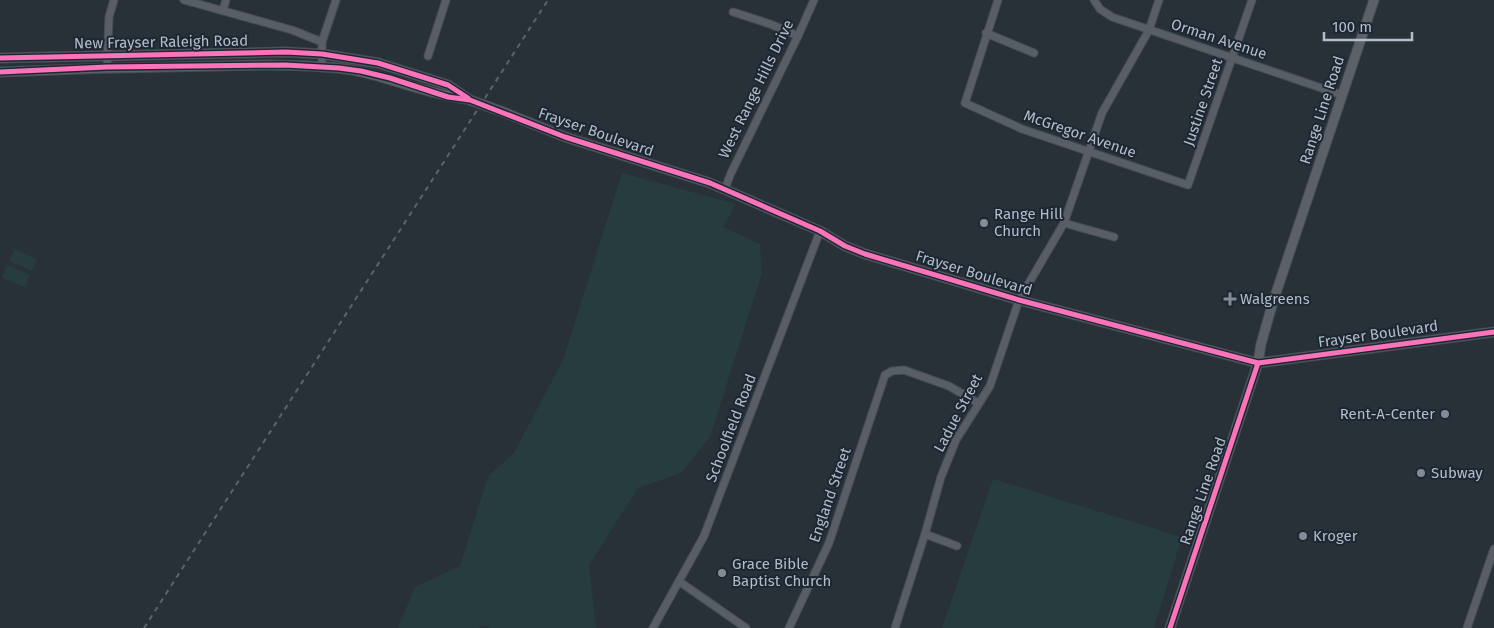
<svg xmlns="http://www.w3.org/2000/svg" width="1494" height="628" viewBox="0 0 1494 628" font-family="'Fira Sans',sans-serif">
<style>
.green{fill:#263c3e}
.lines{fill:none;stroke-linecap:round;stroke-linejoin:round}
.minor-casing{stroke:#474d53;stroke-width:9}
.major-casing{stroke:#474d55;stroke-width:11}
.minor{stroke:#595e66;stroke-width:7}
.major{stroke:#5c6167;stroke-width:9}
.rail{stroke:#5d636a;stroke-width:2;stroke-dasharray:5 5;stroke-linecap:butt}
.major-bridge-casing{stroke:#474d55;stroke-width:11;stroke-linecap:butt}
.major-bridge{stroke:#5c6167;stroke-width:9}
.cycleway-casing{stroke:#1c2733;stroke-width:8}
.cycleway{stroke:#fb73b8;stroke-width:5}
.poi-dot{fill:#838c96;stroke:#1c2733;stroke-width:2}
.labels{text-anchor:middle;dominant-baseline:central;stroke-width:4;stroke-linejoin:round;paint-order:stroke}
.street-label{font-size:15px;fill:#b3bdc9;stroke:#1c2733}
.poi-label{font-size:15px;fill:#b3bdc9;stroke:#1c2733;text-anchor:start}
</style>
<rect width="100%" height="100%" fill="#293138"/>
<g class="green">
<path d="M622,173L736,204L723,227L760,244L762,273L710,437L681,473L638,488L589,565L596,628H489L486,625L478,628H398L415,587L460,566L488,476L514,453L563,360Z"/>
<path d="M15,249L37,259L32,271L9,261Z"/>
<path d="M7,265L30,275L25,287L2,278Z"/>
<path d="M993,479L1182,537L1154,628H942Z"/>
</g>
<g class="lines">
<defs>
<g id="minor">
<path d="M184,0L292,30L322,42"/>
<path d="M998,0L965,103L1022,129L1188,185L1252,0"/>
<path d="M1094,0L1100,9L1112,17L1342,95"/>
<path d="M223,10L226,0"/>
<path d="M733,12L770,24L798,36"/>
<path d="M986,33L1034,53"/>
<path d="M428,56L446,0"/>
<path d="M107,67L109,17L114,0"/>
<path d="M322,67V42L336,0"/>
<path d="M725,189L731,173L798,36L814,0"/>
<path d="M1064,223L1114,237"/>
<path d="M925,534L957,546"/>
<path d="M680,582L746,628"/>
<path d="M653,628L704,536L820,231"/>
<path d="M789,628L829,543L885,375L892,371L904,370L949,386L978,403"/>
<path d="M895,628L925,534L941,477L956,440L990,386L1019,300L1064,223L1102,113L1149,30L1159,0"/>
<path d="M1467,628L1494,549"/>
</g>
<g id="major">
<path d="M0,58L286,52L322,54L378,63L448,85L470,100"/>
<path d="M0,72C71,69 142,67 213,66C255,65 296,64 338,68C383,73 423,94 467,99"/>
<path d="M506,113L565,137L710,183L820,231L845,246L865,254L1019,300L1258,363L1494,332"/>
<path d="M1170,628L1258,363L1261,344L1273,302L1374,0"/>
</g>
</defs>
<use href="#minor" class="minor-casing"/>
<use href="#major" class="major-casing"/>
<use href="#minor" class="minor"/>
<use href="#major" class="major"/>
<path class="rail" d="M144,628L548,0"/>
<defs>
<path id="major-bridge" d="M470,100L506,113"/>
</defs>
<use href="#major-bridge" class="major-bridge-casing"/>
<use href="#major-bridge" class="major-bridge"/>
<defs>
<g id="cycleway">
<path d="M0,58L286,52L322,54L378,63L448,85L468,98"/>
<path d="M0,72L107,67L285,65L339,68L361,71L390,78L448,97L470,100L565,137L710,183L820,231L845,246L865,254L1019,300L1258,363L1494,332"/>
<path d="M1170,628L1258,363"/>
</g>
</defs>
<use href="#cycleway" class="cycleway-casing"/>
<use href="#cycleway" class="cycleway"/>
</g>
<g class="poi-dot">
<circle cx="984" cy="223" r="5"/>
<path d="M1227.5 291.5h5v5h5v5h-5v5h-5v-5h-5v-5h5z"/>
<circle cx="1445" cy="414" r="5"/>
<circle cx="1421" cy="473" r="5"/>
<circle cx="1303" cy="536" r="5"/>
<circle cx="722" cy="573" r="5"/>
</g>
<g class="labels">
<g class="street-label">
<text transform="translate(1219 39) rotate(18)">Orman Avenue</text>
<text transform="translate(161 42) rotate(-1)">New Frayser Raleigh Road</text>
<text transform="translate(756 89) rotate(-64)">West Range Hills Drive</text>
<text transform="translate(1203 102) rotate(-71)">Justine Street</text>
<text transform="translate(1322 110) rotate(-72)">Range Line Road</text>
<text transform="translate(596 132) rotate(19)">Frayser Boulevard</text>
<text transform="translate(1080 134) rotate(19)">McGregor Avenue</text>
<text transform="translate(974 273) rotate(17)">Frayser Boulevard</text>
<text transform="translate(1378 334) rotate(-8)">Frayser Boulevard</text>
<text transform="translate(958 413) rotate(-62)">Ladue Street</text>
<text transform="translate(731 428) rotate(-69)">Schoolfield Road</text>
<text transform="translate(1203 491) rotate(-71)">Range Line Road</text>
<text transform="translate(830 495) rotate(-71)">England Street</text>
</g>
<g class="poi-label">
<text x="994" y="214">Range Hill<tspan x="994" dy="17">Church</tspan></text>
<text x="1240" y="299">Walgreens</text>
<text x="1435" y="414" text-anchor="end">Rent-A-Center</text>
<text x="1431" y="473">Subway</text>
<text x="1313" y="536">Kroger</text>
<text x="732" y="564">Grace Bible<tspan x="732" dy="17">Baptist Church</tspan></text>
</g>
</g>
<path d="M1324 32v8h88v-8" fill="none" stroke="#b3bdc9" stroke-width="2.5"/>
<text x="1332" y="32" font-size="15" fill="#b3bdc9" stroke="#1c2733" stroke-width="4" paint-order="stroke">100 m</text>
</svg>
